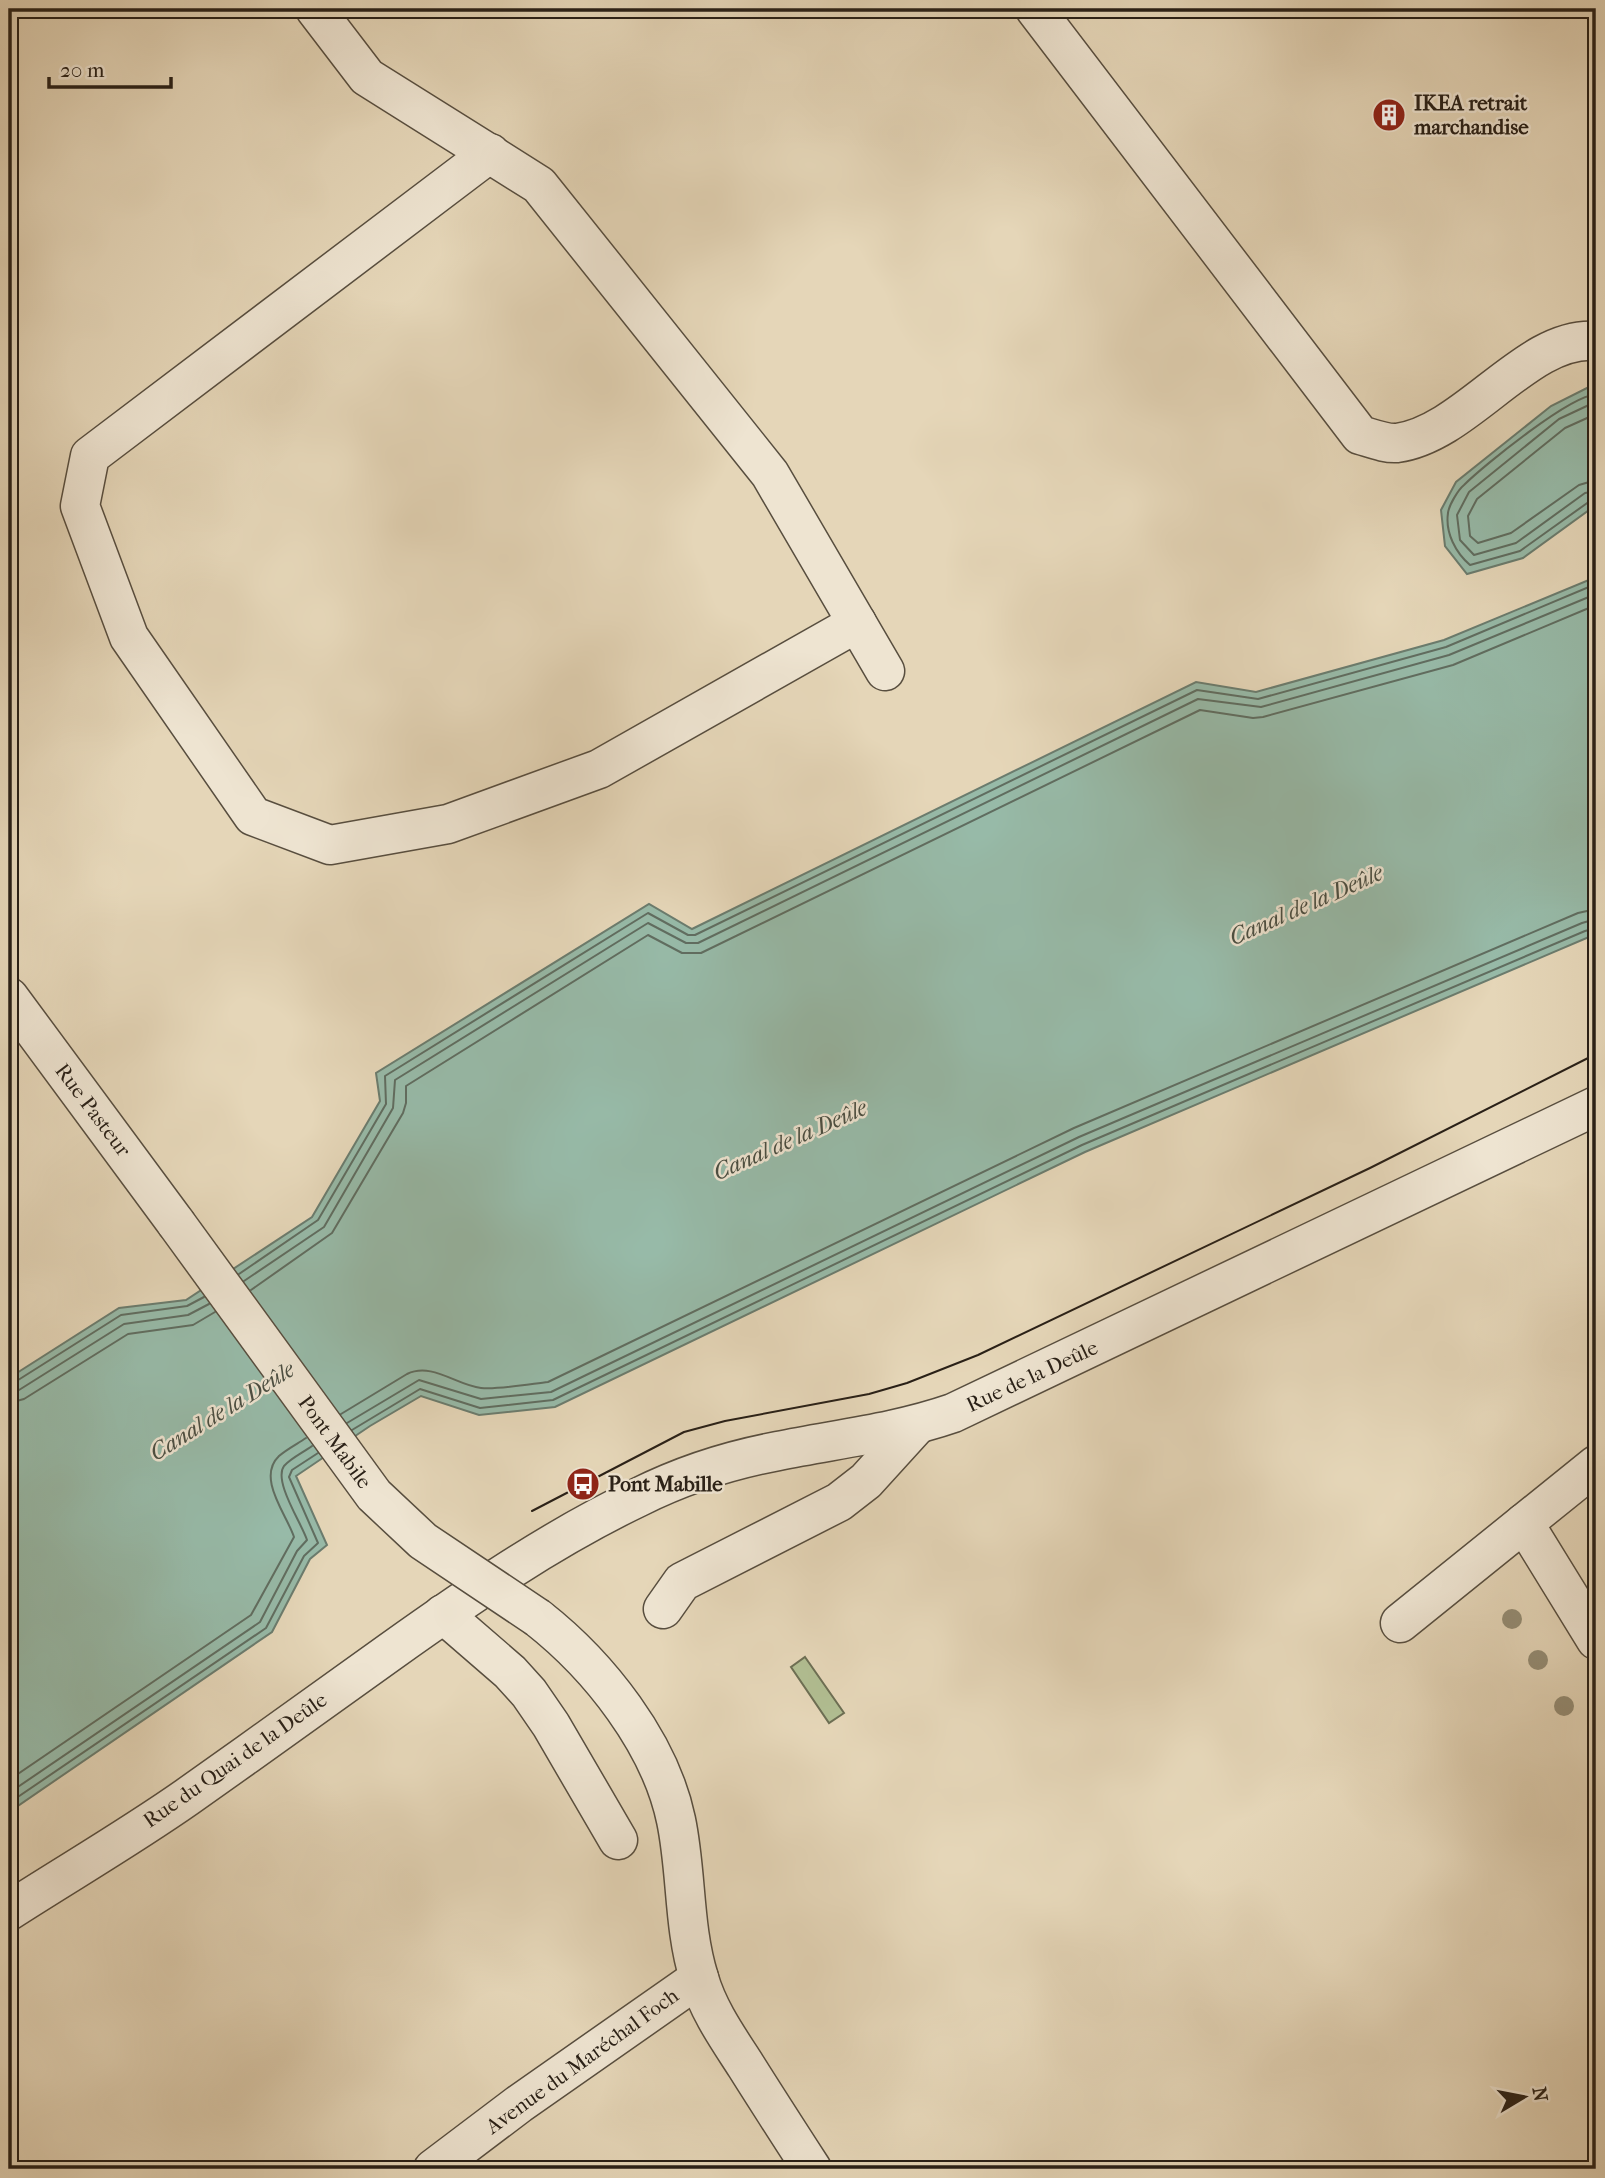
<svg xmlns="http://www.w3.org/2000/svg" width="1605" height="2178" viewBox="0 0 1605 2178" font-family="'IM FELL French Canon',serif">
<style>
.green{fill:#b1be92;stroke:#6d6f54;stroke-width:2}
.water{fill:#97baa8;stroke:#6b7c6e;stroke-width:2}
.lines{fill:none;stroke-linecap:round;stroke-linejoin:round}
.shore{stroke:#606d60;stroke-width:2}
.minor-casing{stroke:#584e3f;stroke-width:41}
.minor{stroke:#eee4d1;stroke-width:38}
.tram{stroke:#292017;stroke-width:2}
.minor-bridge-casing{stroke:#584e3f;stroke-width:41;stroke-linecap:butt}
.minor-bridge{stroke:#eee4d1;stroke-width:38}
.tree{fill:#948c74}
.labels{text-anchor:middle;dominant-baseline:central;stroke-width:5;stroke-linejoin:round;paint-order:stroke}
.poi-label{font-size:21px;font-weight:bold;fill:#292017;stroke:#eee4d1;text-anchor:start}
.street-label{font-size:21px;fill:#292017;stroke:#eee4d1}
.water-label{font-size:23px;font-style:italic;fill:#4a4e42;stroke:#eee4d1}
</style>
<rect width="100%" height="100%" fill="#e5d6b8"/>
<filter id="stains"><feTurbulence type="fractalNoise" baseFrequency=".00286" numOctaves="4"/><feColorMatrix values="0 0 0 0 .2 0 0 0 0 .09 0 0 0 0 .02 0 0 0 .5 -.17"/></filter>
<radialGradient id="worn" r=".72"><stop offset=".6" stop-color="#630" stop-opacity="0"/><stop offset="1" stop-color="#630" stop-opacity=".3"/></radialGradient>
<path class="green" d="M805,1657L844,1713L829,1723L791,1667Z"/>
<g class="water">
<path d="M1591,386L1596,389V505L1523,558L1467,574L1445,546L1441,510L1456,482L1551,406Z"/>
<path d="M1596,577V934L1085,1152L555,1407L479,1415L421,1396L370,1426L296,1476L327,1545L310,1559L272,1632L9,1812V1378L119,1308L186,1300L312,1217L380,1101L376,1073L649,904L692,929L1196,682L1256,692L1444,640Z"/>
</g>
<g class="lines">
<g class="shore">
<path d="M1596,395C1573,393 1483,466 1464,485C1458,490 1449,505 1448,513C1445,533 1456,553 1470,565L1520,551L1590,501L1596,499"/>
<path d="M1596,403L1591,404L1559,419L1469,492L1457,515L1460,540L1474,555L1516,543L1585,493L1596,491"/>
<path d="M1596,414L1565,428L1477,499L1468,516L1470,536L1478,543L1511,533L1579,485L1596,480"/>
<path d="M239,1274L318,1220L386,1104L385,1076L648,913L688,935H695L1197,690L1258,699L1446,647L1596,584"/>
<path d="M244,1281L324,1227L393,1108L395,1080L648,923L686,943H698L1198,699L1261,707L1449,655L1596,594"/>
<path d="M251,1290L332,1233L403,1113L406,1103V1086L648,935L682,953H701L1200,710L1253,718L1263,717L1453,665L1596,605"/>
<path d="M9,1384L15,1382L121,1315L187,1306L204,1297"/>
<path d="M9,1392L19,1390L124,1324L188,1315L209,1304"/>
<path d="M9,1403L24,1399L128,1334L193,1325L215,1312"/>
<path d="M341,1414L407,1374C432,1362 456,1385 481,1388C497,1390 531,1384 548,1382L1074,1128L1578,913L1596,909"/>
<path d="M347,1423L419,1380L481,1399L551,1392L1079,1137L1582,923L1596,919"/>
<path d="M352,1430L420,1389L480,1408L553,1400L1082,1145L1585,931L1596,928"/>
<path d="M9,1780L251,1615L294,1537C287,1515 256,1478 279,1456C287,1449 297,1444 306,1438"/>
<path d="M9,1793L260,1622L297,1551L307,1540C302,1524 273,1481 284,1466C291,1458 304,1452 312,1446"/>
<path d="M9,1803L266,1628L304,1556L318,1543L289,1477L292,1470L318,1453"/>
</g>
<defs>
<g id="minor">
<path d="M315,9L367,77L539,185L770,474L885,671"/>
<path d="M1035,9L1360,435C1371,438 1386,444 1397,443C1468,433 1527,335 1596,341"/>
<path d="M490,153L90,456L80,506L129,637L253,816L330,845L448,824L599,769L857,623"/>
<path d="M9,997L176,1223"/>
<path d="M1524,1523L1596,1640"/>
<path d="M663,1609L682,1582L839,1502L866,1481L916,1426"/>
<path d="M443,1614L510,1672L529,1693L551,1725L618,1840"/>
<path d="M538,1618C599,1666 660,1743 676,1820C687,1872 683,1927 699,1978C708,2010 728,2038 746,2066C768,2101 790,2135 812,2169"/>
<path d="M1400,1623L1596,1465"/>
<path d="M9,1911C68,1873 130,1837 187,1797C255,1749 323,1700 390,1652C470,1595 551,1539 639,1497C683,1475 730,1460 778,1451C837,1439 895,1433 953,1413L1596,1106"/>
<path d="M433,2169L519,2104L699,1978"/>
</g>
</defs>
<use href="#minor" class="minor-casing"/>
<use href="#minor" class="minor"/>
<path class="tram" d="M532,1511L684,1432L725,1421L869,1394L907,1383L978,1355L1370,1168L1596,1054"/>
<defs>
<path id="minor-bridge" d="M176,1223L374,1495L423,1541L538,1618"/>
</defs>
<use href="#minor-bridge" class="minor-bridge-casing"/>
<use href="#minor-bridge" class="minor-bridge"/>
</g>
<g class="tree">
<circle cx="1512" cy="1619" r="10"/>
<circle cx="1538" cy="1660" r="10"/>
<circle cx="1564" cy="1706" r="10"/>
</g>
<defs>
<symbol id="building-disc" viewBox="-11 -11 22 22"><circle r="9.5" fill="#8f2418" stroke="#eee4d1"/><path d="M-4-6H4V6H1V3H-1V6H-4ZM-2.5-4.3h1.7v1.8h-1.7ZM.8-4.3h1.7v1.8H.8ZM-2.5-1h1.7V.8h-1.7ZM.8-1h1.7V.8H.8Z" fill="#fff"/></symbol>
<symbol id="bus-disc" viewBox="-11 -11 22 22"><circle r="9.5" fill="#8f2418" stroke="#eee4d1"/><path d="M-5-6H5V4H4V6H2V4H-2V6H-4V4H-5ZM-3.5-4V0h7V-4ZM-3.5 1.2v1.5H-2V1.2ZM2 1.2v1.5H3.5V1.2Z" fill="#fff"/></symbol>
</defs>
<g fill-rule="evenodd">
<use href="#building-disc" x="1370" y="96" width="38" height="38"/>
<use href="#bus-disc" x="564" y="1465" width="38" height="38"/>
</g>
<g class="labels">
<g class="poi-label">
<text x="1414" y="103">IKEA retrait<tspan x="1414" dy="24">marchandise</tspan></text>
<text x="608" y="1484">Pont Mabille</text>
</g>
<g class="street-label">
<text transform="translate(93 1110) rotate(53)">Rue Pasteur</text>
<text transform="translate(1032 1376) rotate(-25)">Rue de la Deûle</text>
<text transform="translate(335 1442) rotate(54)">Pont Mabile</text>
<text transform="translate(235 1760) rotate(-35)">Rue du Quai de la Deûle</text>
<text transform="translate(582 2061) rotate(-36)">Avenue du Maréchal Foch</text>
</g>
<g class="water-label">
<text transform="translate(1306 905) rotate(-24)">Canal de la Deûle</text>
<text transform="translate(790 1140) rotate(-24)">Canal de la Deûle</text>
<text transform="translate(222 1411) rotate(-32)">Canal de la Deûle</text>
</g>
</g>
<rect width="1605" height="2178" fill="none" stroke="#e5d6b8" stroke-width="35"/>
<rect x="10" y="10" width="1584" height="2157" fill="none" stroke="#292017" stroke-width="3.5"/>
<rect x="18" y="18" width="1570" height="2143" fill="none" stroke="#292017" stroke-width="2"/>
<g transform="translate(1524 2097) rotate(80)" stroke="#eee4d1" stroke-width="5" paint-order="stroke">
<path d="M0-5L12 26L0 18L-12 26Z" fill="#292017"/>
<text y="-10" font-size="19" font-weight="bold" text-anchor="middle" fill="#292017">N</text>
</g>
<path d="M49 77v10h122v-10" fill="none" stroke="#292017" stroke-width="3.5"/>
<text x="60" y="77" font-size="21" fill="#292017" stroke="#eee4d1" stroke-width="5" paint-order="stroke">20 m</text>
<rect width="100%" height="100%" filter="url(#stains)"/>
<rect width="100%" height="100%" fill="url(#worn)"/>
</svg>
